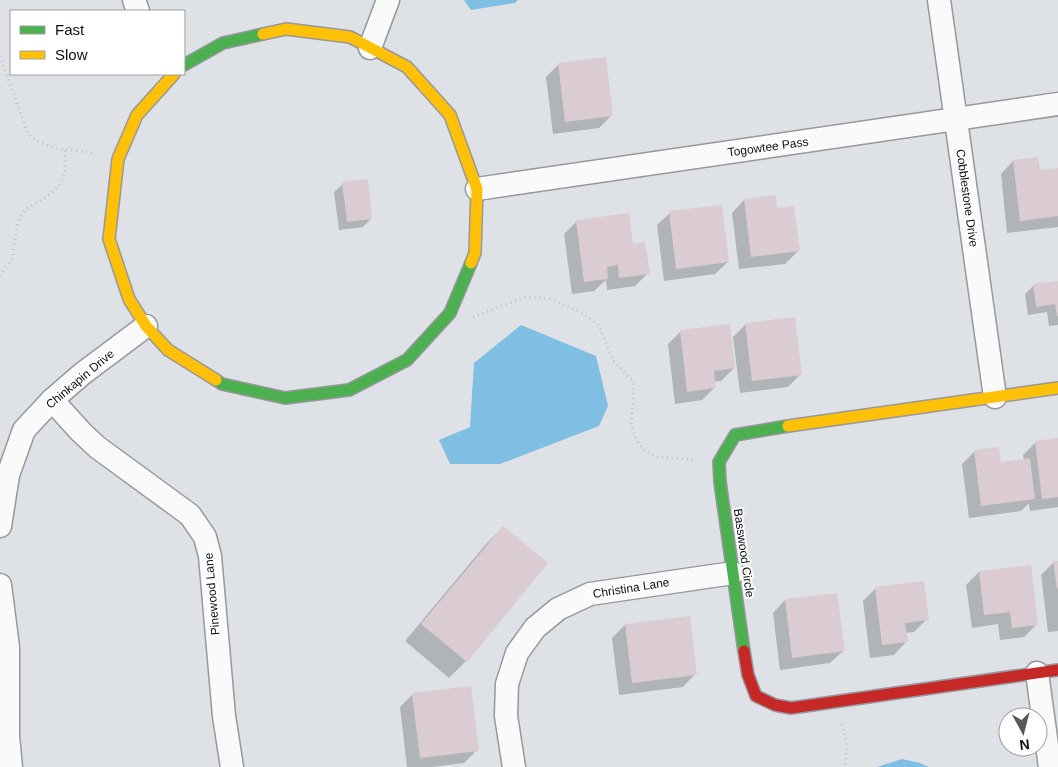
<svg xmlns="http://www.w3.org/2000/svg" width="1058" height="767" viewBox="0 0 1058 767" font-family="Helvetica,sans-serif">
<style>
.water{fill:#7fbfe3}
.shadow{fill:#0003}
.building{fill:#dbcbd3}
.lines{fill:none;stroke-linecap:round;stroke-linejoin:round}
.street-casing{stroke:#96989b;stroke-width:25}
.fast-casing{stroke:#96989b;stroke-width:14}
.slow-casing{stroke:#96989b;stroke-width:14}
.jam-casing{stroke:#96989b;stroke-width:14}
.path{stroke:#c2c2c4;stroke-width:3;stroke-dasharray:1 4;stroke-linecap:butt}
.street{stroke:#fafafb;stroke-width:22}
.fast{stroke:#4caf50;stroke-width:11}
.slow{stroke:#ffc107;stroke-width:11}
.jam{stroke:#c62828;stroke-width:11}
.labels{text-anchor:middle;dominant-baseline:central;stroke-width:4;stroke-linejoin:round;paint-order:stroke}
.street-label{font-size:12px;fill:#0c0e10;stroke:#fff}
</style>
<rect width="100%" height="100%" fill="#dee1e5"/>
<g class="water">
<path d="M464,0H518L515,3L471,10Z"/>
<path d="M521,325L596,356L608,406L599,426L500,464H450L439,440L470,427L474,363Z"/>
<path d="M902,759L920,763L929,767H877Z"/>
</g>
<g class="shadow">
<path d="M559,64L612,115L599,128L553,134L546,77Z"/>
<path d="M1013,161L1039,171L1058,169V227L1007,233L1001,174Z"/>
<path d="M343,184L371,219L363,227L339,230L334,192Z"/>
<path d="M744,200L776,210L798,251L785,264L739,269L732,213Z"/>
<path d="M670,213L728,262L715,274L664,281L657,225Z"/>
<path d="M577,221L632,245L648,273L635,286L607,290L606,280L594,291L572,294L564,234Z"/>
<path d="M1058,282V325L1049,326L1047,312L1028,315L1025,294L1034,285Z"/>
<path d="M746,324L801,374L788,387L740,393L733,337Z"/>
<path d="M680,332L734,368L721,381L714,382V388L702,400L675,404L668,344Z"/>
<path d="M1058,439V507L1030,511L1029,503L1021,511L969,518L962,464L975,451L1000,463L1024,460L1023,455L1036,442Z"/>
<path d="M503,527L547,563L466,661L449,678L405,641L486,544Z"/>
<path d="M1054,562H1058V631L1048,632L1041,575Z"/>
<path d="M1030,566L1037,624L1024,637L1000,640L998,624L972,628L966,585L979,572Z"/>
<path d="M876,588L927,619L914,632L905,633L906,642L894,655L870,658L863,601Z"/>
<path d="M785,600L843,651L830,663L780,670L773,613Z"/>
<path d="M625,625L695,674L683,687L619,695L612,638Z"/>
<path d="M413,694L477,750L464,763L432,767H407L400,707Z"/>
</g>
<g class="building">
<path d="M606,57L613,116L565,122L558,63Z"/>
<path d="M1038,157L1040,170L1058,168V216L1020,221L1013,160Z"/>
<path d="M368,179L372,219L347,222L342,182Z"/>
<path d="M776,195L777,208L794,206L800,251L751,257L744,199Z"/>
<path d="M722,205L729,262L676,269L669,211Z"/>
<path d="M629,213L633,244L645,242L650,274L619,278L618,265L607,267L608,279L584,282L576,220Z"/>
<path d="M1058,281V316H1057L1055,304L1036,307L1033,284Z"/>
<path d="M795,317L802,375L752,381L745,323Z"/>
<path d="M730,324L735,368L714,371L716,388L687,392L680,330Z"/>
<path d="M1058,438V497L1042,499L1035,441Z"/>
<path d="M999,447L1001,462L1030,458L1035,499L981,506L974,450Z"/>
<path d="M503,526L548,563L467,662L421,624Z"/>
<path d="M1053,561H1058V588L1057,589Z"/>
<path d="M1031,565L1038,625L1012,628L1010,612L984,615L979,571Z"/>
<path d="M924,581L929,620L905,623L908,642L882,645L875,587Z"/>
<path d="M837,593L845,651L792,658L785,599Z"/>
<path d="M690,616L697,675L632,683L625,624Z"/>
<path d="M471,686L479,751L420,758L412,693Z"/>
</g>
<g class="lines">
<defs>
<g id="street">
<path d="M134,0L138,11"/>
<path d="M939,0L995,397"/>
<path d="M370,48L388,0"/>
<path d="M477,189L1058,104"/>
<path d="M52,400L81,432L97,447L190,515L205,537L210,556L224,716L232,767"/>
<path d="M0,526L8,475L24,430L52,400L82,374L146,326"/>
<path d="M0,585L8,647V736L11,767"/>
<path d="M1037,673L1050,767"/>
<path d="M514,767L506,716L507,684L517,653L535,628L558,609L590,594L733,573"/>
</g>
<g id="fast">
<path d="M184,65L223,43L263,34"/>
<path d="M216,380L222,384L285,398L349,390L407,360L450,313L471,263"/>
<path d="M744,651L720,482L719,462L735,435L788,426"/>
</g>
<g id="slow">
<path d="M263,34L286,29L350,37L407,67L450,115L477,189L475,253L471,263"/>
<path d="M174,74L137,115L118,159L109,239L129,299L146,326L168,350L216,380"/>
<path d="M788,426L1058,388"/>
</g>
<path id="jam" d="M744,651L748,675L756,696L775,705L791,708L1058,670"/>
</defs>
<use href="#street" class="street-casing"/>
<use href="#fast" class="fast-casing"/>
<use href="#slow" class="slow-casing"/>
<use href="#jam" class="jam-casing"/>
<g class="path">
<path d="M0,56L28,134C49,153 70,147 96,154"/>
<path d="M0,276L12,259L18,221L26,209L48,196L59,186L65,173V150"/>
<path d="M473,317L526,297L550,299L583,313L599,326L613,360L633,382L634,392L631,425L637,441L645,451L658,457L696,460"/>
<path d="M842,724L847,748L845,767"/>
</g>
<use href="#street" class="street"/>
<use href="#fast" class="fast"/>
<use href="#slow" class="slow"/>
<use href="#jam" class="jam"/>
</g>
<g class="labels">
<g class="street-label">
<text transform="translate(768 147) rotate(-8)">Togowtee Pass</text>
<text transform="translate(967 198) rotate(82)">Cobblestone Drive</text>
<text transform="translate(80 379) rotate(-40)">Chinkapin Drive</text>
<text transform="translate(744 553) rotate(82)">Basswood Circle</text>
<text transform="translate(631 588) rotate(-9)">Christina Lane</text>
<text transform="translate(212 594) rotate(-95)">Pinewood Lane</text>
</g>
</g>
<rect x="10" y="10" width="175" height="65" fill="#ffffff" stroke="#9e9f9f"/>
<rect x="20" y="26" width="25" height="8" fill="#4caf50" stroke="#9e9f9f"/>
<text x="55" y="35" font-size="15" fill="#0c0e10">Fast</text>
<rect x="20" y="51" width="25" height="8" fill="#ffc107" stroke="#9e9f9f"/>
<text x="55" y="60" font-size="15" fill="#0c0e10">Slow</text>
<g transform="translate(1023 732) rotate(173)"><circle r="24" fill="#ffffff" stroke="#9e9f9f"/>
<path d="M0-4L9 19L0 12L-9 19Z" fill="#56585b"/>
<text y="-8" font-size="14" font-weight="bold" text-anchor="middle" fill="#0c0e10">N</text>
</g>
</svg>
